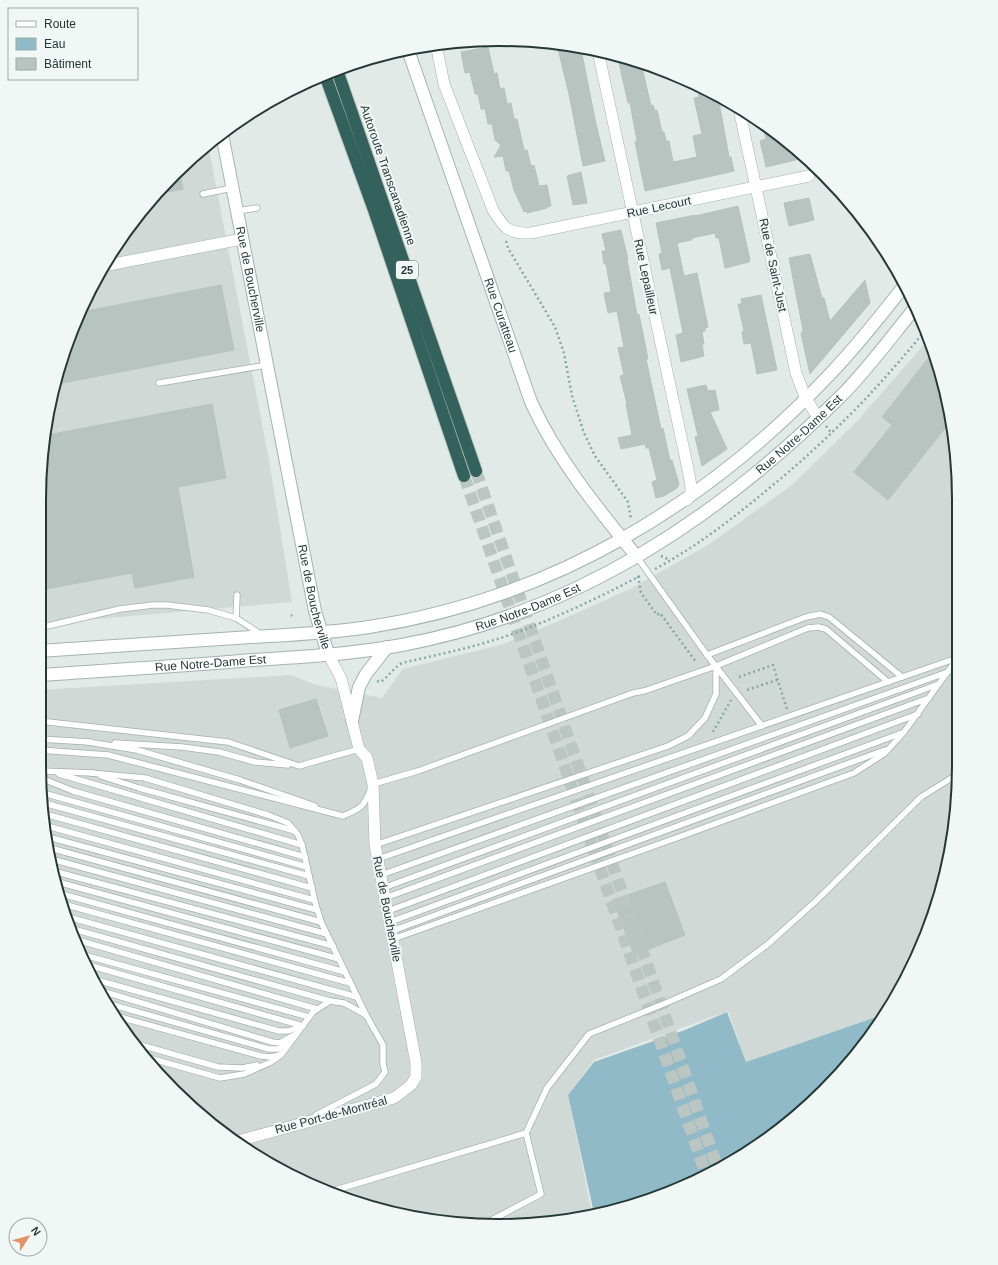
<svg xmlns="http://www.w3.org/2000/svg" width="998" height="1265" viewBox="0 0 998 1265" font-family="Helvetica,sans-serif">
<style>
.built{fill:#d0d9d6}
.water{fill:#90bac8}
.building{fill:#b7c4c0;stroke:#b5c3be}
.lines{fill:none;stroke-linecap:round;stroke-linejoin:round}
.highway-tunnel{stroke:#bbc6c3;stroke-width:12;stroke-dasharray:12 6;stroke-linecap:butt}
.lane-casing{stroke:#a5b1ae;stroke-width:7}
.street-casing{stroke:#a5b1ae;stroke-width:12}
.secondary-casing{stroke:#a2b4af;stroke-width:14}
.highway-casing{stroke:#c2c7c6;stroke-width:14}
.path{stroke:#86aaa2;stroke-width:2.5;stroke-dasharray:2 3;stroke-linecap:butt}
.lane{stroke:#fff;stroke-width:5.5}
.street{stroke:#fff;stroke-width:11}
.secondary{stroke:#fff;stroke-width:12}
.highway{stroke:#33615c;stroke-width:12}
.labels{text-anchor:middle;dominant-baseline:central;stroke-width:4;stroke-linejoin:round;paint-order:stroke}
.shield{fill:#f1f7f5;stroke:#62716f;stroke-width:1}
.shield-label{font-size:11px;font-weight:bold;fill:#243835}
.street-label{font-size:12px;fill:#243835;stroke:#f1f7f5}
.rim{fill:none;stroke:#243835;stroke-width:2}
</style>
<rect width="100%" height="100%" fill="#e1eae7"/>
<g class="built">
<path d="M208,144L269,460L292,602L39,624L40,469L63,351L101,269L153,196L196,153Z"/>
<path d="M929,339L935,351L958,469L959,766L950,856L924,942L886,1014L746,1062L728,1011L594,1060L568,1095L592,1214L499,1226L380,1210L269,1164L174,1091L101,996L55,885L39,766V690L291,675L316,685L382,698L403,669L504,644L561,620L630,589L708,545L792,485L859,419Z"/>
</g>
<path class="water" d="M727,1012L746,1062L885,1014L881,1022L824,1091L729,1164L618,1210L594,1213L568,1095L594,1062L685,1030Z"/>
<g class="building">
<path d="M557,45L581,49L596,124L605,161L583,166L569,94Z"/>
<path d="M488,47L494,74L497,73L500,89L504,88L507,104L511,103L514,119H517L524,150H527L531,166L534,165L539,186L547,185L551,206L547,207V208L527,213V211L524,212L514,190L509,171H506L503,156L494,157L501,145L495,140L492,124H488L485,109H481L478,94H475L470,72L465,73L461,52Z"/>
<path d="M617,54L641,63L651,106L653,105L655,111L657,110L662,132H664L666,141H669L673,162L697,157L693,136L702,134L694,98L699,97L697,84L718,96L729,157H731L734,171L645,191L635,142L637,141L630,103H628Z"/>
<path d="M762,124L779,134L804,158L766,167L760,141L766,139Z"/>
<path d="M179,169L183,189L155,194Z"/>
<path d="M581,172L587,203L573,205L567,176Z"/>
<path d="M809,198L814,220L789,226L784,203Z"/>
<path d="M738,206L750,260L749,262L725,268L719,238H716L715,233L692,238V240L677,243L684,276L697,273L708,327L705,328V331L702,332L704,344H702L704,356L681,362L676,335L683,333L670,268L662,270L659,254L662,253L656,223L695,215V216Z"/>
<path d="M621,230L628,259H627L637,315L639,314L648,359H646L661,429L663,428L670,461L672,460L679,484L677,488L664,496L656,498L652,482L657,480L649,448H646L645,444L621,449L618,438L632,435L626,404H627L620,376L624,375L618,348L624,347L617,311L608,313L604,293L611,292L606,264H604L602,251H606L602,234Z"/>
<path d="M810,254L822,298H824L830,321L865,280L870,303L810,374L801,334L803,330L789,258Z"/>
<path d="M221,285L234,350L57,384L63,351L81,312Z"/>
<path d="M761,295L777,370L757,374L751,343L744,344L742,332L744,331L738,304H742L741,299Z"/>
<path d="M934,351L949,423L888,500L854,472L892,425L882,417Z"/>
<path d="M706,385L708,391L715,390L719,410L710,412L727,449L702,466L695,437L698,436L687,389Z"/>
<path d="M212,404L226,478L178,487L194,577L135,588L132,573L40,590V469L47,435Z"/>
<path d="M316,699L328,736L290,748L279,710Z"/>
<path d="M665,882L685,935L634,955L613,900Z"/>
</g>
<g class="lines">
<g class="highway-tunnel">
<path d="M476,471L718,1169"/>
<path d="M464,476L706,1174"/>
</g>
<defs>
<g id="lane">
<path d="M203,194L232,188"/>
<path d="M237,211L257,208"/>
<path d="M159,383L267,365"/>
<path d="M637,557L707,655L762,726"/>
<path d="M236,618L237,595"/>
<path d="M39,628L120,609L153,605H167L208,610L236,618L262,635"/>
<path d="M707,655L806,617L820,614L829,617L902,677"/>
<path d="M39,721L228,742L299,766L359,749"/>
<path d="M39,739L90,742"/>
<path d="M88,742L137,750L240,780L315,806"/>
<path d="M115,743L182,747L219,752L255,762L288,765"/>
<path d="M39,750L108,755L343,816C365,807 364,805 373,784L418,771L633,693L644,691L716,666L808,628L818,627L826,629L888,682"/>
<path d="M40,771L93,773"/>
<path d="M91,773L145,778L268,815L288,823L298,835L302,845L315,902L321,922L366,1015L383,1045V1064L385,1072L376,1084L316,1115"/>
<path d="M59,774L302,845"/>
<path d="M101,776L139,788L295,831"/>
<path d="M41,778L73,791L305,857"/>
<path d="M43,793L307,867"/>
<path d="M44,803L309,876"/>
<path d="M45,814L312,888"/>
<path d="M47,826L314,900"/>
<path d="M48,837L317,910"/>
<path d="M375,845L668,746L688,736L705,718L716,694V666"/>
<path d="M50,848L321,922"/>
<path d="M51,859L327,934"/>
<path d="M378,859L957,658"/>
<path d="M53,871L333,946"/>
<path d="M381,875L948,672"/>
<path d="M54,881L339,959"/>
<path d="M383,888L939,684"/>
<path d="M58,893L345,972"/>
<path d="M385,898L929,698"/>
<path d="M63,904L350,983"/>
<path d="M388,911L918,714"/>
<path d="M68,917L357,997"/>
<path d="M390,922L902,733"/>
<path d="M73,929L330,1001"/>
<path d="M392,931L885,750"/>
<path d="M393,939L679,837L854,773L885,753L904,732L959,656"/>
<path d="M77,940L317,1009"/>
<path d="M84,955L309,1017"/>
<path d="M88,965L303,1026"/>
<path d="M93,979L279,1031H288L303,1026"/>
<path d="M98,990L272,1042L280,1043L294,1035"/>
<path d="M106,1003L269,1049H279L287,1045"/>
<path d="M116,1016L261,1056L270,1057L280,1055"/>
<path d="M137,1044L218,1067L242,1068L257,1065"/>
<path d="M149,1058L220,1078L244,1074L271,1062L281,1055L313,1012L330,1001L344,1003L366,1015"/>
<path d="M332,1191L526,1133L547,1088L589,1034L666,1003L721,979L768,944L817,900L921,797L958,774"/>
<path d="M484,1224L541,1194L526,1133"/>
</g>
<g id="street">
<path d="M436,44L444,84L493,210C504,228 508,234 531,233L809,176"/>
<path d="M598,51L689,474C690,483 694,492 687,500"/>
<path d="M739,109L796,373L806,399L818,417"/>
<path d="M103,266L242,239"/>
<path d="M238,1141L394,1098L411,1085L416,1077V1063L375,845L373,784L367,758L359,749L341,678L328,654"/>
</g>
<g id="secondary">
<path id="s1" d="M408,50L531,402C557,459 598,509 637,557"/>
<path id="s2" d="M222,134L315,611L328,654"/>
<path d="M39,651C105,647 171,642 236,638C281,635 325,634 369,627C551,599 707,505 832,372C858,345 881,315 905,285"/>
<path id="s3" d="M39,675C111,670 182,666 253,660C303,657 353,654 402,645C578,612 720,517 845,392C870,366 892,336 915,308"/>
<path d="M352,721L359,687L366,674L387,647"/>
</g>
<g id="highway">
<path d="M337,70L476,471"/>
<path d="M325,75L374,210L464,476"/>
</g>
</defs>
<use href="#lane" class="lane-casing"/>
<use href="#street" class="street-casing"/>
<use href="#secondary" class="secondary-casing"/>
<use href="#highway" class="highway-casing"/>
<g class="path">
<path d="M506,241L508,248L555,327L564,353L572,396L584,433L595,456L628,502L631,519"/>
<path d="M826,426L832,434"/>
<path d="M661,556L666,558L668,562"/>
<path d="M655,569C696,547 732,519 767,490C811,454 852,415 890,372C902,358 914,345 925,330"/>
<path d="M638,576L641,593L657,615L660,613L696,662"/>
<path d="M291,615L292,616"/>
<path d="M739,677L773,665L787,709"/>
<path d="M377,681L380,682C388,678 392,669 402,663C441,654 480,646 518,632C560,616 600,597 640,576"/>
<path d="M747,690L777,680"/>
<path d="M713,732L731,700"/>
</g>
<use href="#lane" class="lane"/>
<use href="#street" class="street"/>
<use href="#secondary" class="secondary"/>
<use href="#highway" class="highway"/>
</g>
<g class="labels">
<rect class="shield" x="396" y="261" width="22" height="18" rx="3"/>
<g class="shield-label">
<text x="407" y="270">25</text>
</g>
<g class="street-label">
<text transform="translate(388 175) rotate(71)">Autoroute Transcanadienne</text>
<text transform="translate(659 207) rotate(-12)">Rue Lecourt</text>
<text transform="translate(773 265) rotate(78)">Rue de Saint-Just</text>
<text transform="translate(646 277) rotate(78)">Rue Lepailleur</text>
<text stroke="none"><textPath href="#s2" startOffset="148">Rue de Boucherville</textPath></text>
<text stroke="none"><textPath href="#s1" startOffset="281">Rue Curatteau</textPath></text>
<text stroke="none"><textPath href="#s3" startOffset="820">Rue Notre-Dame Est</textPath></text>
<text stroke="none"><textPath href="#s2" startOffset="472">Rue de Boucherville</textPath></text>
<text stroke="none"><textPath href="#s3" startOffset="496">Rue Notre-Dame Est</textPath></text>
<text stroke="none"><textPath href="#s3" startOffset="172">Rue Notre-Dame Est</textPath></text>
<text transform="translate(387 909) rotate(79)">Rue de Boucherville</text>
<text transform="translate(331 1115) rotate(-15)">Rue Port-de-Montréal</text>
</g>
</g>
<path d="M0 0H998V1265H0ZM499 46H499A453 453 0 0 1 952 499V766A453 453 0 0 1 499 1219H499A453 453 0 0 1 46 766V499A453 453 0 0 1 499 46Z" fill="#f1f7f5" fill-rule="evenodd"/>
<path class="rim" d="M499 46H499A453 453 0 0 1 952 499V766A453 453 0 0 1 499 1219H499A453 453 0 0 1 46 766V499A453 453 0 0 1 499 46Z"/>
<rect x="8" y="8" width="130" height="72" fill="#f1f7f5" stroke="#9faba8"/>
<rect x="16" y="21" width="20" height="6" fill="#ffffff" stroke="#9faba8"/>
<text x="44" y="28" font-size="12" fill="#243835">Route</text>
<rect x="16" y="38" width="20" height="12" fill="#90bac8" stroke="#9faba8"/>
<text x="44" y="48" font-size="12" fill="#243835">Eau</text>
<rect x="16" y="58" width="20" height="12" fill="#b7c4c0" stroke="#9faba8"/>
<text x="44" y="68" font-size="12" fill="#243835">Bâtiment</text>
<g transform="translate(28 1237) rotate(54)"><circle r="19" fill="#f1f7f5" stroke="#9faba8"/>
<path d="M0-3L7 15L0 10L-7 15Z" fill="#e09269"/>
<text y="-6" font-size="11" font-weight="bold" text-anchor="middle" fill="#243835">N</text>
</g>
</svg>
